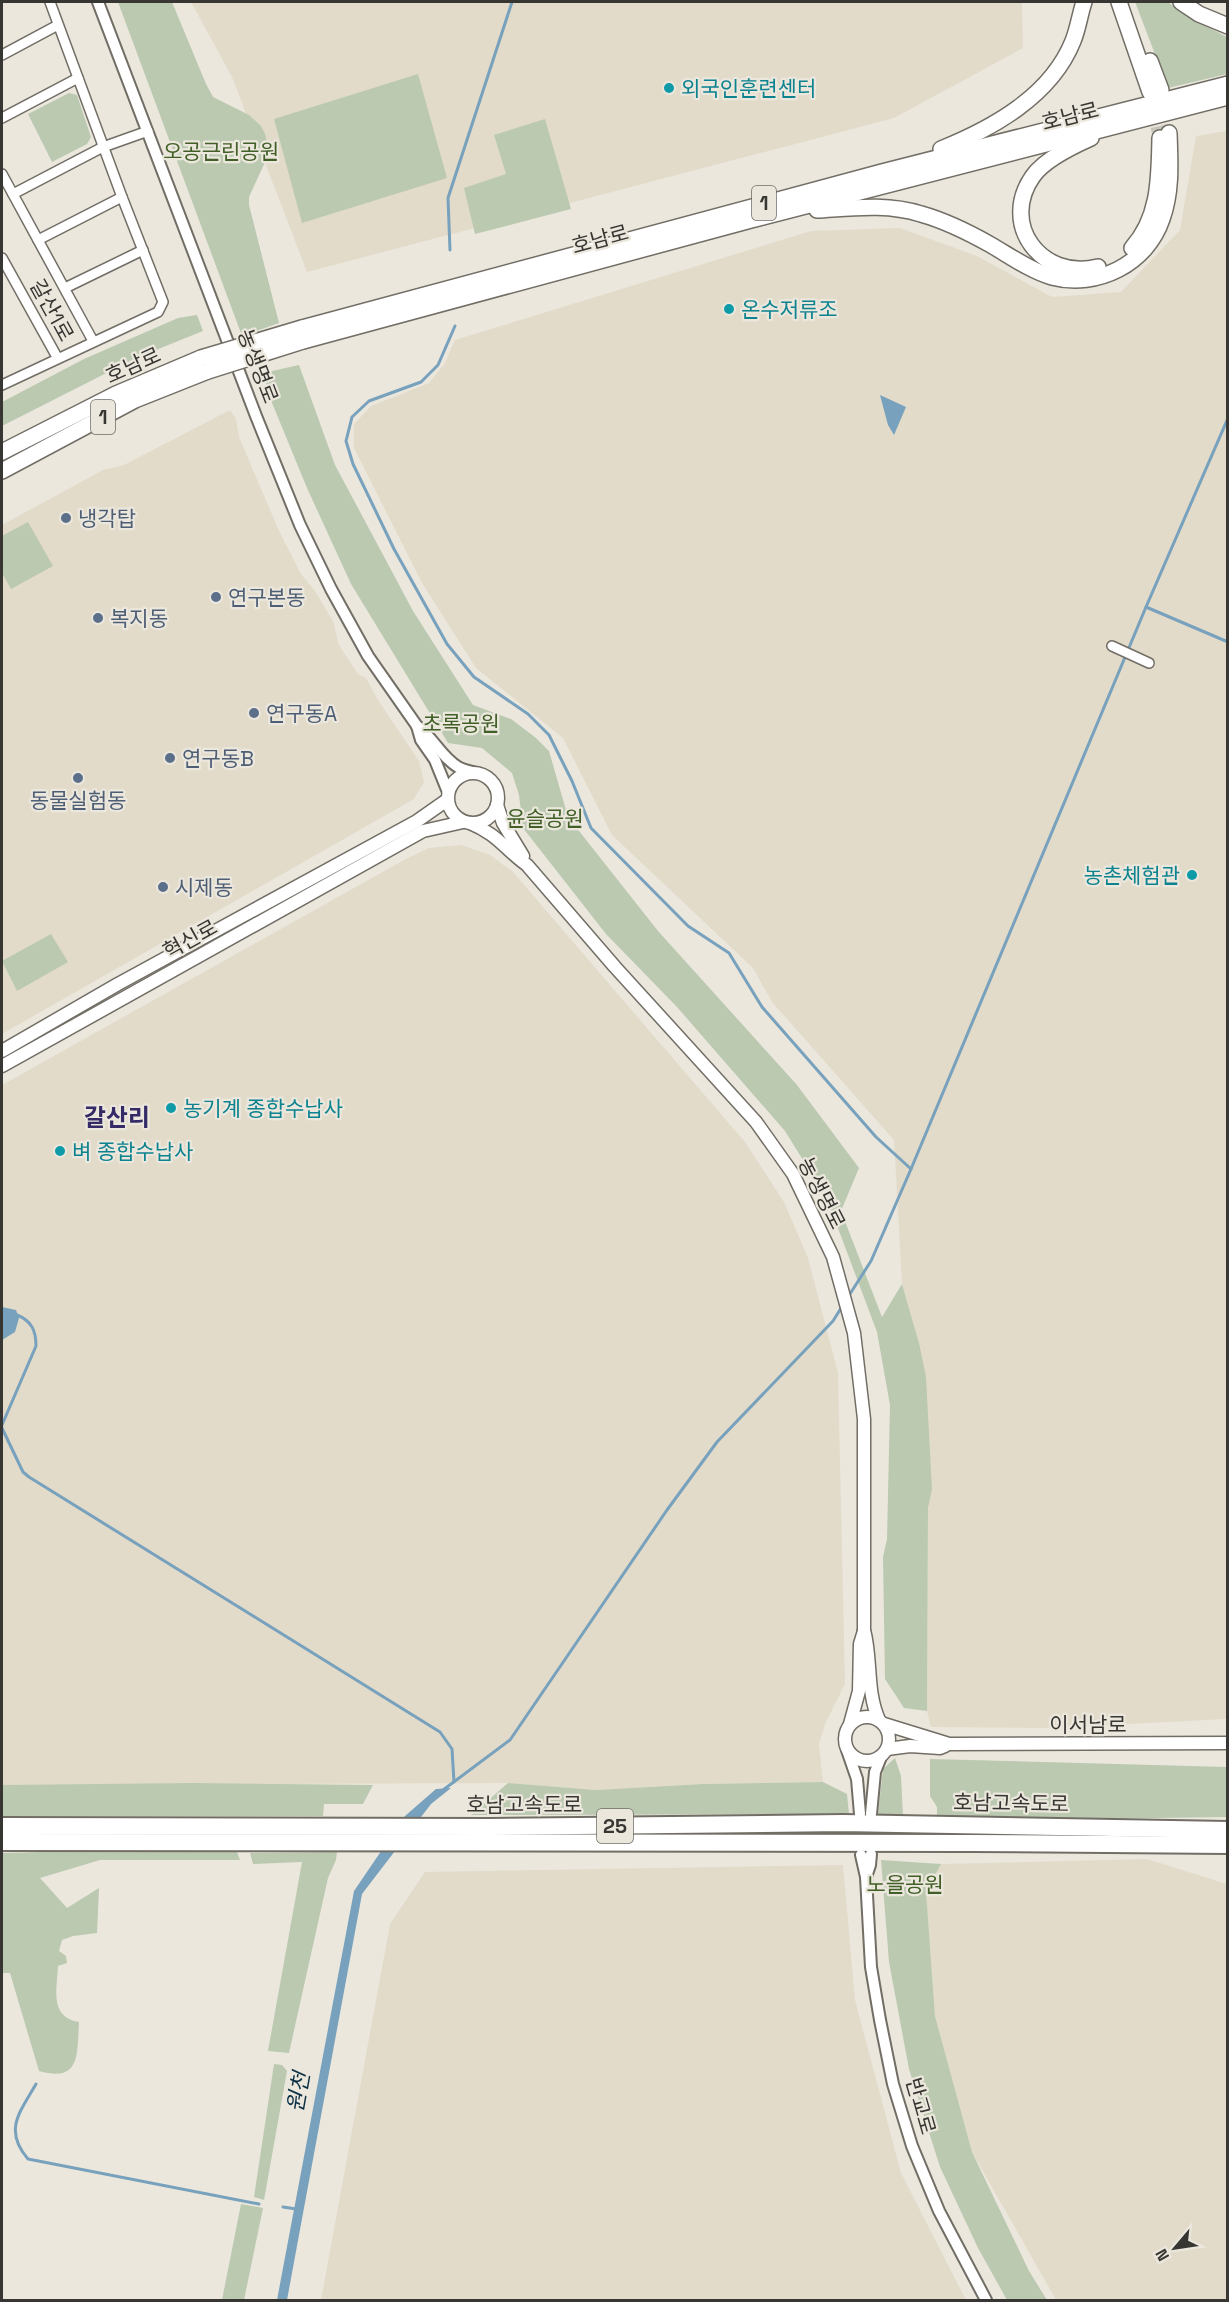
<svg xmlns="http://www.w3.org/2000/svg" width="1229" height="2302" viewBox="0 0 1229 2302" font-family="'Space Grotesk','Noto Sans KR',sans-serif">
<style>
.built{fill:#e2dbca}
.green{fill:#bbc9b1}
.water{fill:#77a1bc}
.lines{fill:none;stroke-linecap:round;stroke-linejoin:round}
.stream{stroke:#77a1bc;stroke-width:3}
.trunk-tunnel{stroke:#c7c4bb;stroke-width:15;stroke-dasharray:15 8;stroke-linecap:butt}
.minor-casing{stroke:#726e66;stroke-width:12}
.tertiary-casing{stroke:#726e66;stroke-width:14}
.secondary-casing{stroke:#726e66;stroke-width:15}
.trunk-casing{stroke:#726e66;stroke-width:18}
.motorway-casing{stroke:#726e66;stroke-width:20}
.minor{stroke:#fff;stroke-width:9}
.tertiary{stroke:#fff;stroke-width:10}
.secondary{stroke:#fff;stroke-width:12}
.trunk{stroke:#fff;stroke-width:15}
.motorway{stroke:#fff;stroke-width:16}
.trunk-bridge-casing{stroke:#726e66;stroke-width:18;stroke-linecap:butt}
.trunk-bridge{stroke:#fff;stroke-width:15}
.culture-dot{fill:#0f9aa8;stroke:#ebe7dd;stroke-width:2}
.service-dot{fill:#5c6f8a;stroke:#ebe7dd;stroke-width:2}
.labels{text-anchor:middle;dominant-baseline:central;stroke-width:4.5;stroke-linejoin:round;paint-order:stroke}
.shield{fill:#ebe7dd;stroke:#6e6b65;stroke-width:1.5}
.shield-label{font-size:20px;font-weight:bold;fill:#383632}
.culture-label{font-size:21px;fill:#0d838f;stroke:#ebe7dd;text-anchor:start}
.street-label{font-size:21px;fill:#383632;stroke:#ebe7dd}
.park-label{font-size:21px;fill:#415f27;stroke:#ebe7dd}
.service-label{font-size:21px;fill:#4e5e75;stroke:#ebe7dd;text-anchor:start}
.water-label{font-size:22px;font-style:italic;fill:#0b2f43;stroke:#ebe7dd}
.quarter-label{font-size:24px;font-weight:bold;fill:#342b66;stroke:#ebe7dd}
</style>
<rect width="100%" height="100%" fill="#ebe7dd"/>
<g class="built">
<path d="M191,2H1022L1023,48L894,118L307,272L232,77Z"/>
<path d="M1227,131V1719L1047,1728L931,1727L927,1711L928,1508L932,1490L919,1343L902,1284L894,1140L772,1002L753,968L612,835L563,738L476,668L422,583L354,448V424L371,406L429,383L445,363L455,340L811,231L900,228L977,256L1052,297L1121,292L1180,230L1196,136Z"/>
<path d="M230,410L236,419L239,437L279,531L301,574L315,591L333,621L339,645L358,674L366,678L378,700L419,761L424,782L414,799L2,1034V525L103,470L124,465Z"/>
<path d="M461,845L490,855L513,872L745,1142L784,1202L808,1258L838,1373L845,1684L825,1724L819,1744L823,1782L703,1784L596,1790L508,1783L2,1785V1085L404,860L429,848Z"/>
<path d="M1147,1859L1227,1884V2300H1056L972,2152L935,2016L926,1891L941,1864Z"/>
<path d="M843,1865L855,2000L901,2173L966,2300H321L390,1924L425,1872Z"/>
</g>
<g class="green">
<path d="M118,2H172L206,84L213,97L249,115L261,126L265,134L267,142L266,160L249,197V205L279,323L242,336Z"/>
<path d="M1135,2H1168L1188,17L1227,37V74L1168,88Z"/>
<path d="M418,74L447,178L302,223L274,119Z"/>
<path d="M69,93L77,95L91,137L87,144L52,162L28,114Z"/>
<path d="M545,119L571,209L475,234L464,188L506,174L494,135Z"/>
<path d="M197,315L203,331L136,358L2,426V402L84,359L178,318Z"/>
<path d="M299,365L335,465L413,611L473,705L511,719L536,738L549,751L568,817L658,931L797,1085L859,1168L841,1211L882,1317L902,1284L919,1343L926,1377L932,1490L928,1508L927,1711L904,1708L885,1679L883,1557L887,1539L890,1405L877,1332L827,1199L785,1131L677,1007L606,934L523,828L519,795L512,773L482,748L448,743L351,584L307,488L270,398L263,373Z"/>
<path d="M28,522L53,566L11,589L2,573V536Z"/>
<path d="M51,934L68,962L17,991L2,961Z"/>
<path d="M895,1758L901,1776L903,1817L878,1814L883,1769Z"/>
<path d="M930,1759L1227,1767V1817L1081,1819L937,1817V1807L930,1796Z"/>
<path d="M823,1782L847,1794L849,1814L471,1815L508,1783L596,1790L703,1784Z"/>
<path d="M194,1783L373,1785L363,1804H324L323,1816H2V1785Z"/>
<path d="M41,1852H237L240,1860H100L40,1878L67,1908L99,1888L97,1933L73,1936L62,1940L59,1951L66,1956L67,1963L58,1966C57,1989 49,2017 79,2022C77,2054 81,2083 39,2071L10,1973H2V1853Z"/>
<path d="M337,1852L336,1860L328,1878L289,2053L268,2051L302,1862L253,1864L250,1853Z"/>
<path d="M881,1860L941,1864L926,1891L935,2016L972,2152L1029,2271L1047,2300H1007L978,2248L940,2167L909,2069L889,1962Z"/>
<path d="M274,2064L282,2065L287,2071L264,2200L254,2197Z"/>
<path d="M241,2204L263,2208L244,2300H222Z"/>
</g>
<g class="water">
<path d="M880,395L906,407L894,435L888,425Z"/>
<path d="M2,1307L16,1310L19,1318L15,1332L2,1340Z"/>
<path d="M451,1788L431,1804L362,1894L287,2300H277L354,1891L405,1816L436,1789Z"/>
</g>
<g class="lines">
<g class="stream">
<path d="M450,250L448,198L512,2"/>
<path d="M455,326L438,365L421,382L369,401L352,417L346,441L353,464L394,549L447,644L474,677L528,714L549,735L572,781L591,828L688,926L729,953L762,1007L876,1137L911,1169"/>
<path d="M1146,607L1228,642"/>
<path d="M848,1297L871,1261L911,1169L1146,607L1228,418"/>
<path d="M2,1425L36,1346C36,1331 32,1321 17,1315"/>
<path d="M2,1428L23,1472L29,1477L440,1732L452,1749L454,1782"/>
<path d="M443,1790L510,1740L667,1510L717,1442L833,1321L843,1305"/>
<path d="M36,2084C20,2112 3,2130 28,2159L259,2204"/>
<path d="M283,2207L296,2209"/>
</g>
<path class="trunk-tunnel" d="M1153,104L1160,135"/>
<defs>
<g id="minor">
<path d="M2,55L58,25"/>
<path d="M2,118L78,78"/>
<path d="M2,174L93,341"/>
<path d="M13,194L103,147L148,131"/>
<path d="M38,240L122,197"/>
<path d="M2,258L57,357"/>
<path d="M65,288L143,250"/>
<path d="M2,385L158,312L163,302L122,197L50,2"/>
<path d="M1112,646L1149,663"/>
</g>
<g id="tertiary">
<path d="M98,2L256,416L300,525L331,589L368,656L417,726C433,737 441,757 458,767C463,770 470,771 476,773"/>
<path d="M417,726L421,740L435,760L448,792"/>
<path d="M847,1750L857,1779L860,1814"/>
<path d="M871,1814L875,1772L881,1757"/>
<path d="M861,1855L866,1877L871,1967L880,2020L893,2084L912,2146L939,2211L986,2300"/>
<path d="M866,1877L870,1865L871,1854"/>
</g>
<g id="secondary">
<circle cx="473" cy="798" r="25"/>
<path d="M497,805L503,823L523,856"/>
<path d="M470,823C497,834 505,849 527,865L615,967L756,1122L793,1174L833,1257L854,1333L864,1419V1630C872,1660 866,1691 879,1720"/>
<path d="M2,1051L118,984L417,821L447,800"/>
<path d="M2,1066L423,831L463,822"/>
<circle cx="867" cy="1739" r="22"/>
<path d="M850,1724L859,1691L860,1644L864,1631"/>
<path d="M884,1724L949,1744L1228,1743"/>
<path d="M887,1749L910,1746L940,1748L945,1746"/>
</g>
<g id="trunk">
<path d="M1119,2L1150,92"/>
<path d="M1181,2L1199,14L1228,26"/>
<path d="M1150,61L1161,90"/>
<path d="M1091,138C1073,146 1045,159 1033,176C999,224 1041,281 1098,267"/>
<path d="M941,149C993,128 1051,96 1073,41C1078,29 1080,14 1084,2"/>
<path d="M817,210C851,208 887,203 921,214C946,221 968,232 991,245C1010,256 1031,271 1052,277C1097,289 1147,264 1162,219C1172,191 1170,162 1169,133"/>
<path d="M1132,248C1160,217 1159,177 1160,138"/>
<path d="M302,328L882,172L1228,84"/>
<path d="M303,341L751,220L1228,97"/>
<path d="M2,452L116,394L201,358"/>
<path d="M2,471L135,400L208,371"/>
</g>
<g id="motorway">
<path d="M2,1826L490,1827L843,1823L1228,1830"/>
<path d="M2,1842L973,1843L1228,1845"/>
</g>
</defs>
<use href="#minor" class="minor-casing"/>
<use href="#tertiary" class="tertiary-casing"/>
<use href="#secondary" class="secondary-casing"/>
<use href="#trunk" class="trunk-casing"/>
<use href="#motorway" class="motorway-casing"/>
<use href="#minor" class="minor"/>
<use href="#tertiary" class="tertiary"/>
<use href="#secondary" class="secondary"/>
<use href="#trunk" class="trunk"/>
<use href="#motorway" class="motorway"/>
<defs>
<g id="trunk-bridge">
<path d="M201,358L302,328"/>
<path d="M208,371L303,341"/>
</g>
</defs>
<use href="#trunk-bridge" class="trunk-bridge-casing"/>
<use href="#trunk-bridge" class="trunk-bridge"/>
</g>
<g class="culture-dot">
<circle cx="669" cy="88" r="6"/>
<circle cx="729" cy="309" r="6"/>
<circle cx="1192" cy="875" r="6"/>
<circle cx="171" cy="1108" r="6"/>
<circle cx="60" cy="1151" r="6"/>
</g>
<g class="service-dot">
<circle cx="66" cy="518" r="6"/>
<circle cx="216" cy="597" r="6"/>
<circle cx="98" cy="618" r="6"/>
<circle cx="254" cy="713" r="6"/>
<circle cx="170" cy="758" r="6"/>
<circle cx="78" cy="778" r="6"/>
<circle cx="163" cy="887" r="6"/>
</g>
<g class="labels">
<g class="shield">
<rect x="752" y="186" width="24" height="34" rx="4.5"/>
<rect x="91" y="400" width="24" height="34" rx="4.5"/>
<rect x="597" y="1809" width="36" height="34" rx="4.5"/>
</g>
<g class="shield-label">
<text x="764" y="203">1</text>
<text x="103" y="417">1</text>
<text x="615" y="1826">25</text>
</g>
<g class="culture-label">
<text x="681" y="88">외국인훈련센터</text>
<text x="741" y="309">온수저류조</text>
<text x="1180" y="875" text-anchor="end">농촌체험관</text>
<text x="183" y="1108">농기계 종합수납사</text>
<text x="72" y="1151">벼 종합수납사</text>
</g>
<g class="street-label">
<text transform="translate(1070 116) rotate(-14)">호남로</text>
<text transform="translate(600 239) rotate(-15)">호남로</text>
<text transform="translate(52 310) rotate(61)">갈산1로</text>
<text transform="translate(133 365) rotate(-24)">호남로</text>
<text transform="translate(258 366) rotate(69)">농생명로</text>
<text transform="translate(190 939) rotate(-29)">혁신로</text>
<text transform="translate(822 1193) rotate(63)">농생명로</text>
<text x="1088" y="1724">이서남로</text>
<text transform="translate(1011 1803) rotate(1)">호남고속도로</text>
<text x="524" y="1804">호남고속도로</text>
<text transform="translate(921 2106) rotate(74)">반교로</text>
</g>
<g class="park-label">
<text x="221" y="151">오공근린공원</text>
<text x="461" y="723">초록공원</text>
<text x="545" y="818">윤슬공원</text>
<text x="905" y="1884">노을공원</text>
</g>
<g class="service-label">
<text x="78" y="518">냉각탑</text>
<text x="228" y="597">연구본동</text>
<text x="110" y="618">복지동</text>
<text x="266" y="713">연구동A</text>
<text x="182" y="758">연구동B</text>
<text x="78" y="800" text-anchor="middle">동물실험동</text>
<text x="175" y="887">시제동</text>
</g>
<g class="water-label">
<text transform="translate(298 2092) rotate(-80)">원천</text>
</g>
<g class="quarter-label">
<text x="117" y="1117">갈산리</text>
</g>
</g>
<rect width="1229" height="2302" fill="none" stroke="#383632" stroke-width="6"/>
<g transform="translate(1175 2248) rotate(241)" stroke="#ebe7dd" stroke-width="4.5" paint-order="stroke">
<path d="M0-4.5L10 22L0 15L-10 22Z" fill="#383632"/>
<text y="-9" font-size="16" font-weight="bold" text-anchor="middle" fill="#383632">N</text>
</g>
</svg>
